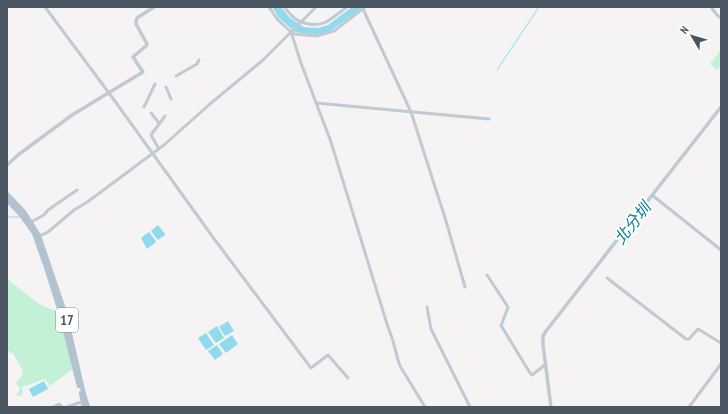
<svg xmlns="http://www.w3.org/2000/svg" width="728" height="414" viewBox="0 0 728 414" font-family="'PT Sans Narrow','Noto Sans TC',sans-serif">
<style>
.green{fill:#c3f1d5}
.water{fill:#90daee}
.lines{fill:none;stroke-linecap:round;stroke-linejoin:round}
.stream{stroke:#90daee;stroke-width:1}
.minor{stroke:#c1cad2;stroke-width:3}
.tertiary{stroke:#c1cad2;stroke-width:3.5}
.primary{stroke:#b3c2d1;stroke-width:4.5}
.labels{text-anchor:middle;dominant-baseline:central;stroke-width:4;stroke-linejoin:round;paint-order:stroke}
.shield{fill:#fff;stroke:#808990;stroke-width:1}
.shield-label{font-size:14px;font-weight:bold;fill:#4a5661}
.water-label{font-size:16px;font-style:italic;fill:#0c7c9b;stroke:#fff}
</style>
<rect width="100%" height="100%" fill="#f5f3f3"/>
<g class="green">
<path d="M721,50V65L717,70L710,64Z"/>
<path d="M7,279L39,304L59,313L73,369L50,386L45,379L22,387L23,393L20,396L16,395L20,389L16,383L23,374L21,367L12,352L10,354L7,347L9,344L7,338Z"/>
</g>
<g class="water">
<path d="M272,7H281L290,18L296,22L304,27L318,28L328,25L352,7H363L329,32L316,35L295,32L279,18Z"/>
<path d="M158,225L165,234V235L158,240L151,231Z"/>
<path d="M149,232L156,241L155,243L147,249L141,238Z"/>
<path d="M228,321L234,331L225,336L219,327Z"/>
<path d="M217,326L224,338L216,343L208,332Z"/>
<path d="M206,333L214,345L206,350L198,338Z"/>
<path d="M232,335L238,344L226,353L219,344Z"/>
<path d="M217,345L223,354L215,360L208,351Z"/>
<path d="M44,381L48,389L33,397L29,389Z"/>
</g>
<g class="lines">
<g class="stream">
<path d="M497,70L539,7"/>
<path d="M7,217H20"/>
</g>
<g class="minor">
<path d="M45,7L109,93L215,240L311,368L328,355L348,378"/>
<path d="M269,7L278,20L291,32L295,34L316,36L334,31L365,7"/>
<path d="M284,7C287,10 290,14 293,17C301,24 316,27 326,22C333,18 340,12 347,7"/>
<path d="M711,7L717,15L721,18"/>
<path d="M363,9L411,112L446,221L465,287"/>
<path d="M291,32L301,63L331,142L387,324L393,341L398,360L400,366L425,407"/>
<path d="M176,76L197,64L199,60"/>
<path d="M166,87L171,99"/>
<path d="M316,103L489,119"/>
<path d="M144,107L155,84"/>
<path d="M151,113L159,123"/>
<path d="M159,149L151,135L165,116"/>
<path d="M652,195L721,250"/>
<path d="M31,222L44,215L48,210L77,190"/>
<path d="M37,237L48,232L74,210L86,203L164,145L210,104L263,60L316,7"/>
<path d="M487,275L508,307L501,326L502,327L530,373L532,375L546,364"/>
<path d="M607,278L686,339H689L698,329L721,343"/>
<path d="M427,307L431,329L470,407"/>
<path d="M53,407L59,404L62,407"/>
<path d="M67,407L84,401"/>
<path d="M689,407L721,364"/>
</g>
<g class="tertiary">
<path d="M7,165L18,155L72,115L143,72L133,57L146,46L147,44L136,24V21L137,18L154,7"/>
<path d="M551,407L543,345V336L546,331L721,107"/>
</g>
<g class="primary">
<path d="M7,194L24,212L39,236L65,313L84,395L88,407"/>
<path d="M7,200L21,215L34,233L46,267L61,314L79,386"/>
<path d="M81,393L84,407"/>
</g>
</g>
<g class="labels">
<rect class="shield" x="56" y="308" width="22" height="24" rx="3"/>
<g class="shield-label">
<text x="67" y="320">17</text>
</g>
<g class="water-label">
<text transform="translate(632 223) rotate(-52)">北分圳</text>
</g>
</g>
<rect width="728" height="414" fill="none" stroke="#4a5661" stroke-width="16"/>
<g transform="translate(692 36) rotate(308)" stroke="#ffffff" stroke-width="3" paint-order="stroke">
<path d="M0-3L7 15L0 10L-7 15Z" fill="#4a5661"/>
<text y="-6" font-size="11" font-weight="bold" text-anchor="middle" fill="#4a5661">N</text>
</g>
</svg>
